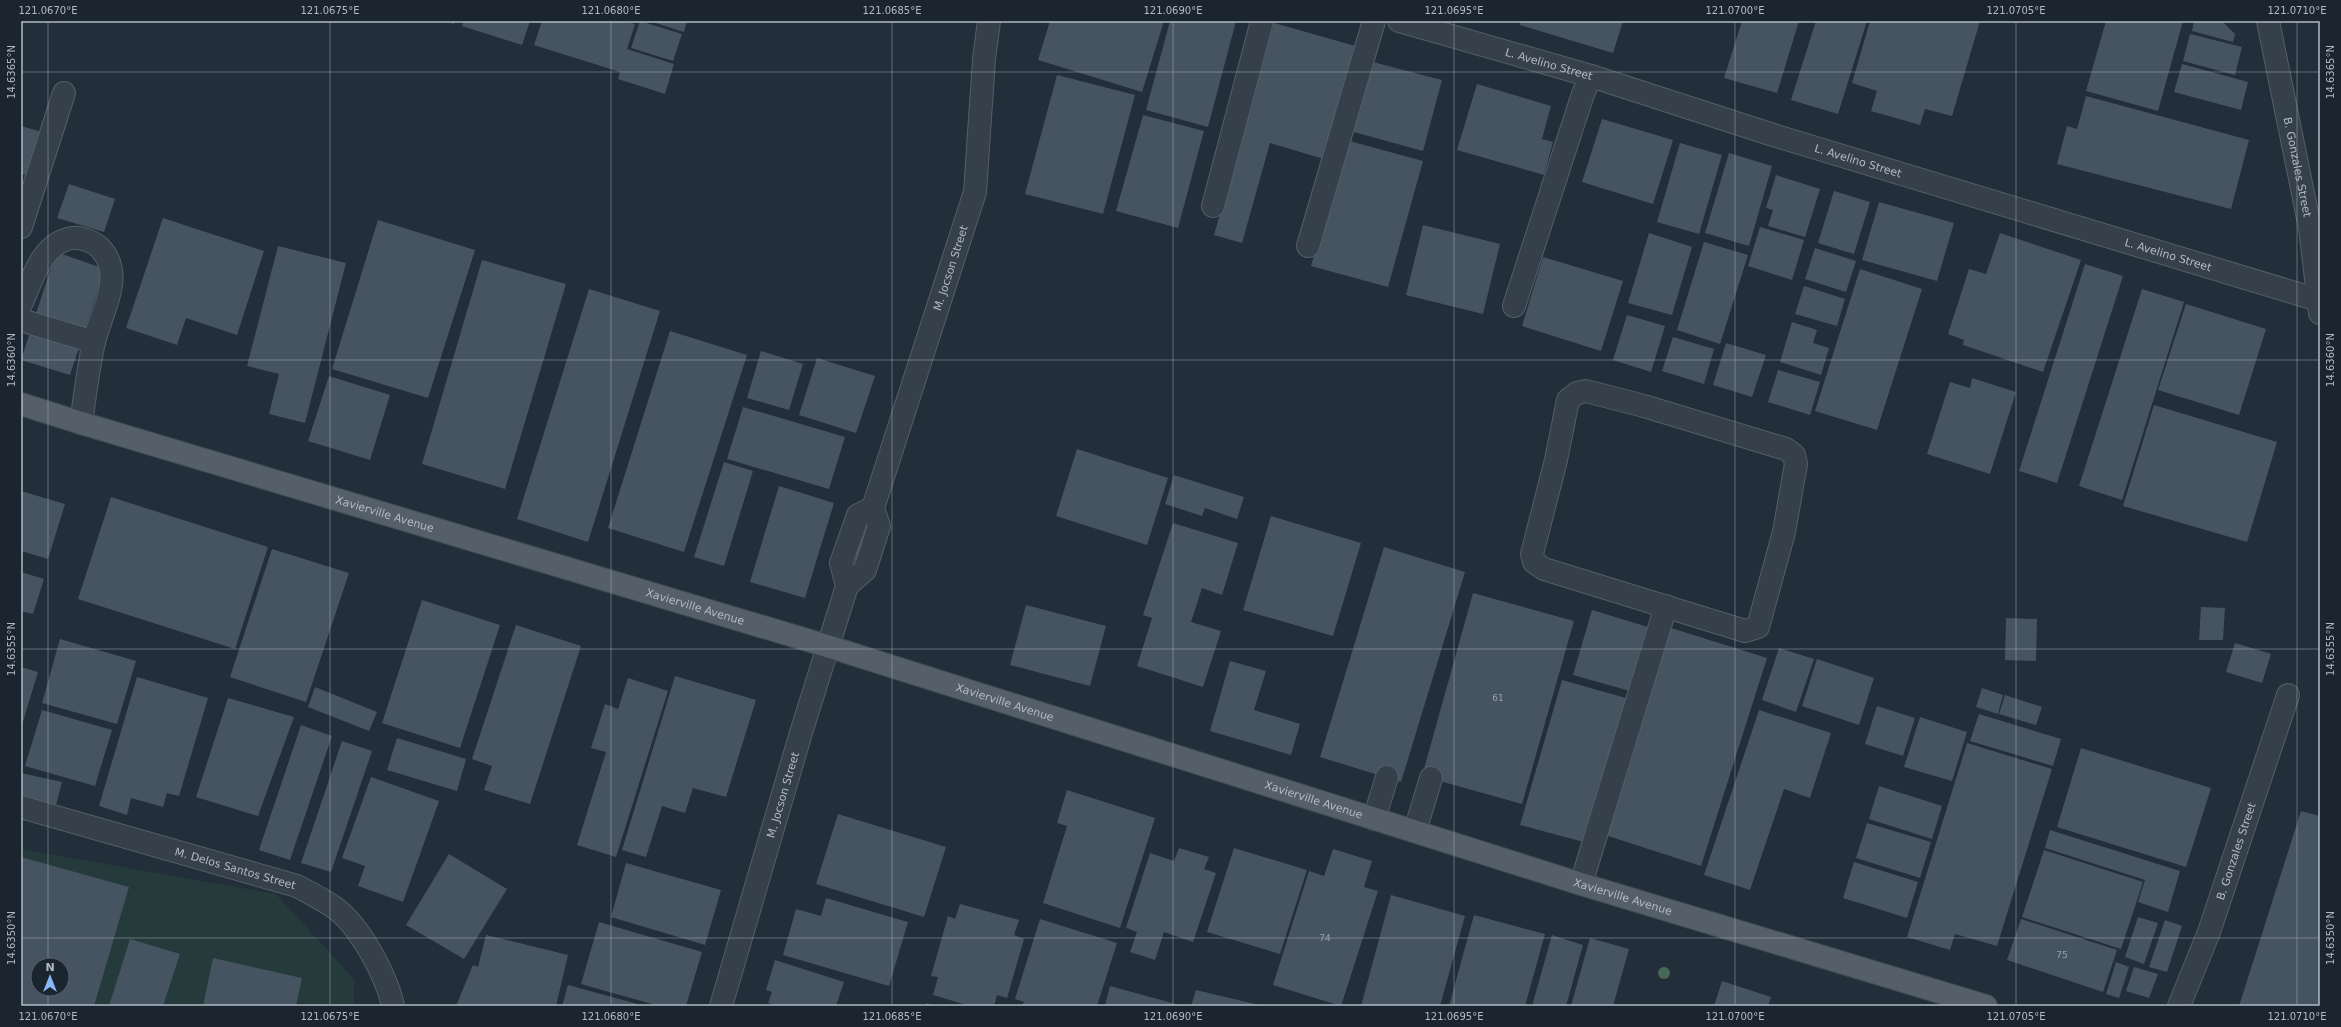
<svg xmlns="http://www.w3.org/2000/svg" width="2341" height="1027" viewBox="0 0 2341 1027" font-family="'DejaVu Sans',sans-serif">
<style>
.green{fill:#243a3b;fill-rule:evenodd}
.building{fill:#465461;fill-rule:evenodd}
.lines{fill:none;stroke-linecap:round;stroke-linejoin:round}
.minor-casing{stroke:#545e68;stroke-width:24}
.major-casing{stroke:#3f4953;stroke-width:24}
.minor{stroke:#36404a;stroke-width:22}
.major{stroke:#545f6a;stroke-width:22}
.tree{fill:#486857}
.ticks{fill:none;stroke:#b1bbc6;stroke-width:1;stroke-opacity:0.45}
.labels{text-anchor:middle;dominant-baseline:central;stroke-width:3;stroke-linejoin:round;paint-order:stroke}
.number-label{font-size:9px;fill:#96a1ad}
.street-label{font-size:11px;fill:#b1bbc6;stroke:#1b252f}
.neatline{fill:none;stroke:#b1bbc6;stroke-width:1.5}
.ticks-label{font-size:10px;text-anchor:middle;fill:#b1bbc6}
</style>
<rect width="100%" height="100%" fill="#222e3a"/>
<path class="green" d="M21,849L276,894L354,979V1006H21ZM38,965H62V989H38Z"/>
<g class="building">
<path d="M444,21H455L454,24Z"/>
<path d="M464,21H530L522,45L462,26Z"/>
<path d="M542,21H624L635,24L627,49L674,64L665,94L618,79L620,72L534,45Z"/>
<path d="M640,21L682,34L673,61L631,48Z"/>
<path d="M649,21H687L684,32Z"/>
<path d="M1050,21H1164L1142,92L1038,60Z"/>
<path d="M1170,21H1236L1208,127L1146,110Z"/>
<path d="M1521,21H1623L1613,53L1520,25Z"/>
<path d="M1742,21H1799L1777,93L1724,78Z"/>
<path d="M1816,21H1867L1838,114L1791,100Z"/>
<path d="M1870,21H1980L1952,116L1925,109L1920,125L1871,111L1877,91L1852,83Z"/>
<path d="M2106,21H2183L2158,111L2086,91Z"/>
<path d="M2194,21H2222L2235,34L2233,42L2192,31Z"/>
<path d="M1274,23L1359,47L1327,160L1270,143L1242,243L1214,235Z"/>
<path d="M2190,34L2242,47L2235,75L2183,61Z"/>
<path d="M1369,61L1442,80L1423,151L1350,131Z"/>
<path d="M2182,64L2248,82L2241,110L2174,92Z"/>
<path d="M1057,75L1135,95L1103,214L1025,194Z"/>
<path d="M1477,84L1551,106L1542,139L1553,142L1544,175L1457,150Z"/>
<path d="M2086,96L2249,140L2231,209L2057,164L2067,126L2077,129Z"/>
<path d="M1143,115L1204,131L1178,228L1116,211Z"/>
<path d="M1602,119L1673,140L1653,204L1582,182Z"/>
<path d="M21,126L42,132L30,176L21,174Z"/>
<path d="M1346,140L1423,161L1388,287L1311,266Z"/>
<path d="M1680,143L1722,155L1699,234L1657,222Z"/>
<path d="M1729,153L1772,166L1749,246L1705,233Z"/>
<path d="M1776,175L1820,189L1805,237L1768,226L1773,210L1766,208Z"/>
<path d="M69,184L115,199L104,232L57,218Z"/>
<path d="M1834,191L1870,202L1854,254L1818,243Z"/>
<path d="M1879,202L1954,223L1937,281L1862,260Z"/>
<path d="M163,218L264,251L237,335L186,318L177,345L126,328Z"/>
<path d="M378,220L475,250L428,398L332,369Z"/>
<path d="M1423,225L1500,244L1483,314L1406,295Z"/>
<path d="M1760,227L1804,240L1792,280L1748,266Z"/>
<path d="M1649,233L1692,247L1672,315L1628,303Z"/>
<path d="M2000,233L2081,260L2043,372L1963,345L1964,340L1948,334L1969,269L1986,274Z"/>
<path d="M1704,242L1748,255L1720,344L1677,330Z"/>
<path d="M278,246L346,263L305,423L269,414L279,374L247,366Z"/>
<path d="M1815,248L1856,261L1846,292L1805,279Z"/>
<path d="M56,252L105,269L70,375L21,360Z"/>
<path d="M1543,257L1623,281L1601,351L1522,326Z"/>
<path d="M482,260L566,284L505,489L422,464Z"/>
<path d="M2085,264L2123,276L2057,483L2019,471Z"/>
<path d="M1860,269L1922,289L1877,430L1815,411Z"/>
<path d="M1804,286L1845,299L1837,326L1795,314Z"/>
<path d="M589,289L660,311L588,542L517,519Z"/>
<path d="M2142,289L2184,302L2122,500L2079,486Z"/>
<path d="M2186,304L2266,329L2239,415L2158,390Z"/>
<path d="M1627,315L1665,326L1651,372L1613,360Z"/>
<path d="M1792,322L1817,330L1813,343L1829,348L1821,375L1780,362Z"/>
<path d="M670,331L747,355L684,552L608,528Z"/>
<path d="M1673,337L1714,349L1704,384L1662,371Z"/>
<path d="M1726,343L1766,355L1752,397L1713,385Z"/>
<path d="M761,351L803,364L789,410L747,398Z"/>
<path d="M817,358L875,376L856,433L799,415Z"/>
<path d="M1778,370L1820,382L1810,415L1768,402Z"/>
<path d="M329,376L390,395L370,460L308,441Z"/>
<path d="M1972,378L2016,392L1990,474L1927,454L1950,382L1970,388Z"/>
<path d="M2154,405L2277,442L2247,542L2123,506Z"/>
<path d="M743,407L845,437L829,489L727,459Z"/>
<path d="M1077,449L1168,478L1147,545L1056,516Z"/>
<path d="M724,462L753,471L724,566L694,557Z"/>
<path d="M1174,475L1244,497L1237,519L1205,508L1202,516L1165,504Z"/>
<path d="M779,486L834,503L805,598L750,582Z"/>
<path d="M21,491L65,504L48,559L21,551Z"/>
<path d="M111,497L268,547L235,649L78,599Z"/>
<path d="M1271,516L1361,543L1333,636L1243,610Z"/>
<path d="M1173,523L1238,543L1222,595L1202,588L1191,622L1221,631L1203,687L1137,666L1152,618L1143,615Z"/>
<path d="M857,535L869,539L861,562L849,558Z"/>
<path d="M1384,547L1465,572L1401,782L1320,757Z"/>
<path d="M272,549L349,573L306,702L230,677Z"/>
<path d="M21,572L44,579L33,614L21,611Z"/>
<path d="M1473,593L1574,621L1522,804L1422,776Z"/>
<path d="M422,600L500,625L460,748L382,723Z"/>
<path d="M1026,605L1106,626L1090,686L1010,665Z"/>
<path d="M2201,607L2225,608L2223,640H2199Z"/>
<path d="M1592,610L1648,627L1630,691L1573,675Z"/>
<path d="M2006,618L2037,619L2036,661L2005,660Z"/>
<path d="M516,625L581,646L530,804L484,790L492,766L472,759Z"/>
<path d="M1671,628L1767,658L1701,866L1605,835Z"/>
<path d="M60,639L136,661L117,724L42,703Z"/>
<path d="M2235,643L2271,654L2262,683L2226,672Z"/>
<path d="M1779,648L1814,659L1796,712L1762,700Z"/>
<path d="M1817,659L1874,678L1859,725L1802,706Z"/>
<path d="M1230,661L1266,671L1254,710L1300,724L1291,755L1210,731Z"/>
<path d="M21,667L38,672L21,728Z"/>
<path d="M675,676L756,700L726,797L693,788L685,813L662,806L646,857L622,850Z"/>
<path d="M137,677L208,698L179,796L167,793L163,807L131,798L127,815L99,806Z"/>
<path d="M628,678L668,691L616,857L577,845L606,752L591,748L605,704L618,709Z"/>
<path d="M1562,680L1633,700L1591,844L1520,825Z"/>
<path d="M315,687L377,712L369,731L308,707Z"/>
<path d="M1982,688L2003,695L1998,714L1976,707Z"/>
<path d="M2005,695L2042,707L2036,725L1999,714Z"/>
<path d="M228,698L294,717L258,816L196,797Z"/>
<path d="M1877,706L1915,718L1903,756L1865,744Z"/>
<path d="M42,710L112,730L95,786L25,766Z"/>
<path d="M1759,710L1831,733L1810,798L1784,789L1750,890L1704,875Z"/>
<path d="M1979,714L2061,739L2053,766L1970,741Z"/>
<path d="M1920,717L1967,732L1952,781L1904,767Z"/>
<path d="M301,725L332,736L290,860L259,850Z"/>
<path d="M397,738L466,759L457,791L387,770Z"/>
<path d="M342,741L372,751L331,872L301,863Z"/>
<path d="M1967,743L2052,769L1997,946L1955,934L1950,950L1907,937Z"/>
<path d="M2081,748L2211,788L2186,867L2057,827Z"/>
<path d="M21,773L62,782L56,805L21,797Z"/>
<path d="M371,777L439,801L403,902L358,886L365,866L342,858Z"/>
<path d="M1879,786L1942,806L1932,839L1869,819Z"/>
<path d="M1067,790L1155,818L1120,928L1043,903L1067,826L1057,823Z"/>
<path d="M2301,811L2320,816V1006H2239Z"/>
<path d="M838,814L946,847L924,917L816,884Z"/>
<path d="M1867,823L1931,842L1920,878L1856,858Z"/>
<path d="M2050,830L2180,871L2168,912L2138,902L2145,880L2045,848Z"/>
<path d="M1179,848L1209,857L1204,869L1216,873L1193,942L1164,932L1155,960L1130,952L1137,932L1126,928L1150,853L1174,861Z"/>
<path d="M1234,848L1307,870L1280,954L1207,932Z"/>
<path d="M1333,849L1372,861L1364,887L1378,891L1341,1006L1273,985L1309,871L1324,876Z"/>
<path d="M2044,850L2143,882L2121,949L2022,917Z"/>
<path d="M449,854L507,889L464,959L406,925Z"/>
<path d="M21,857L129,887L94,1006H21ZM38,965H62V989H38Z"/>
<path d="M1854,862L1918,882L1907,918L1843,898Z"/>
<path d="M626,863L721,890L705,945L611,917Z"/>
<path d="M1391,895L1465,916L1440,1006H1361Z"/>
<path d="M826,898L908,922L889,986L783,955L796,909L821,916Z"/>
<path d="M960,904L1019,920L1014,935L1024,939L1007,998L997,995L994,1006H970L933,995L938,977L931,976L948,916L955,919Z"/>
<path d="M1474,915L1545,934L1525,1006H1449Z"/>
<path d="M2138,917L2158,923L2144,964L2125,957Z"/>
<path d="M1040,919L1117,943L1097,1006H1022L1024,1002L1015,999Z"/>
<path d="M2021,919L2117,950L2103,992L2007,960Z"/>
<path d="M2165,920L2182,926L2167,972L2149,967Z"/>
<path d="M599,922L702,952L686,1006H659L581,984Z"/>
<path d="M486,935L568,955L556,1006H456L473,965L478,967Z"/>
<path d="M1552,935L1583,945L1566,1006H1532Z"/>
<path d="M1590,938L1629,949L1613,1006H1571Z"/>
<path d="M130,939L180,954L163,1006H109Z"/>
<path d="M213,958L302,978L296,1006H203Z"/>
<path d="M775,960L844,982L836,1006H778L768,1003L772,992L766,990Z"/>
<path d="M2116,962L2129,967L2119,998L2106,994Z"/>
<path d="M2134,967L2158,974L2149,998L2126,991Z"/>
<path d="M1722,981L1771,997L1768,1006H1714Z"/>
<path d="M568,985L645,1006H562Z"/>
<path d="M1110,986L1183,1006H1105Z"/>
<path d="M1196,990L1259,1005V1006H1191Z"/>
<path d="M926,1003L936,1006H926Z"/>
</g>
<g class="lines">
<defs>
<g id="minor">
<path id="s1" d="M1399,21L1591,76L1770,134L2318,300"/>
<path id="s2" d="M2268,21L2310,228L2320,313"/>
<path d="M1213,206L1262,21"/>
<path d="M21,227L64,93"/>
<path d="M1308,246L1374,21"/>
<path d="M21,304C33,279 41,243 72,238C82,237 94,242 100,248C126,275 101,312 94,342C88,369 85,396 81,423"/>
<path d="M1514,306L1583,94L1591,76"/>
<path d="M21,320L94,342"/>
<path d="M1586,391L1644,406L1786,449L1794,455L1796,464L1784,532L1758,627L1745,631L1544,569L1534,562L1532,554L1556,460L1568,400L1577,393Z"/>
<path d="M847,586L841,563L858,515L873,508"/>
<path id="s3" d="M21,807L297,886C310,893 324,900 335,908C360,926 387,977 393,1006"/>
<path d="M1374,819L1387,777"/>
<path d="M1415,831L1431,778"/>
<path d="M1581,884L1666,606"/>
<path id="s4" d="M721,1006L800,736L847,586L865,570L879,526L873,508L975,192L984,59L989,21"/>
<path id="s5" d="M2179,1006L2209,932L2288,695"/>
</g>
<g id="major">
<path id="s6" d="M21,404L81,423L827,646L1581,884L1986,1006"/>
</g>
</defs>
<use href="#minor" class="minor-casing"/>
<use href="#major" class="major-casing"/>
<use href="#minor" class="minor"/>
<use href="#major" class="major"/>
</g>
<circle class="tree" cx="1664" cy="973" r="6"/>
<path class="ticks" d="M48,21V965M330,21V1006M611,21V1006M892,21V1006M1173,21V1006M1454,21V1006M1735,21V1006M2016,21V1006M2297,21V1006M21,72H2320M21,360H2320M21,649H2320M21,938H2320M48,989V1006"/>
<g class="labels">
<g class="number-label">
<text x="1498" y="698">61</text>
<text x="1325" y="938">74</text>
<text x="2062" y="955">75</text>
</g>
<g class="street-label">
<text stroke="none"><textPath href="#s1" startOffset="156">L. Avelino Street</textPath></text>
<text stroke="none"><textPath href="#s1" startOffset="480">L. Avelino Street</textPath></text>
<text stroke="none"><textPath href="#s2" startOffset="149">B. Gonzales Street</textPath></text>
<text stroke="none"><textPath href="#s1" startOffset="804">L. Avelino Street</textPath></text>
<text stroke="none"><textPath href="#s4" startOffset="780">M. Jocson Street</textPath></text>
<text stroke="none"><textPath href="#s6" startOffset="380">Xavierville Avenue</textPath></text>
<text stroke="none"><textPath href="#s6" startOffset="704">Xavierville Avenue</textPath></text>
<text stroke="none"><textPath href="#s6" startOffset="1028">Xavierville Avenue</textPath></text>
<text stroke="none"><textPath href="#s4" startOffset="220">M. Jocson Street</textPath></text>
<text stroke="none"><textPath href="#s6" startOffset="1352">Xavierville Avenue</textPath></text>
<text stroke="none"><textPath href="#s5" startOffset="165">B. Gonzales Street</textPath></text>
<text stroke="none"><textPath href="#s3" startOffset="223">M. Delos Santos Street</textPath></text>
<text stroke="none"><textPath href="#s6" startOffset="1676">Xavierville Avenue</textPath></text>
</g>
</g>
<rect width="2341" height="1027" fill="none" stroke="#1b252f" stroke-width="44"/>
<g transform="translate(50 977)"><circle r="19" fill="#1b252f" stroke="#57616b"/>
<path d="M0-3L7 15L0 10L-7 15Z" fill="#86baf6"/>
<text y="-6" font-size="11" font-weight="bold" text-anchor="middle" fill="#b1bbc6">N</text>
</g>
<rect x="22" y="22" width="2297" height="983" class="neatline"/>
<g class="ticks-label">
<text x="48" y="14">121.0670°E</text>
<text x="330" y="14">121.0675°E</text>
<text x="611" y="14">121.0680°E</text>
<text x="892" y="14">121.0685°E</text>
<text x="1173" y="14">121.0690°E</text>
<text x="1454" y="14">121.0695°E</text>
<text x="1735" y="14">121.0700°E</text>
<text x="2016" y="14">121.0705°E</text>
<text x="2297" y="14">121.0710°E</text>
<text transform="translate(11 72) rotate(-90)" y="4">14.6365°N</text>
<text transform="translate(2330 72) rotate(-90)" y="4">14.6365°N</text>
<text transform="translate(11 360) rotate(-90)" y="4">14.6360°N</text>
<text transform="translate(2330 360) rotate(-90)" y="4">14.6360°N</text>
<text transform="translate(11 649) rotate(-90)" y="4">14.6355°N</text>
<text transform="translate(2330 649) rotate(-90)" y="4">14.6355°N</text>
<text transform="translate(11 938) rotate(-90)" y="4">14.6350°N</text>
<text transform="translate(2330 938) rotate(-90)" y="4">14.6350°N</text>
<text x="48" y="1020">121.0670°E</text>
<text x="330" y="1020">121.0675°E</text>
<text x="611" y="1020">121.0680°E</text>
<text x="892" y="1020">121.0685°E</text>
<text x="1173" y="1020">121.0690°E</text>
<text x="1454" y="1020">121.0695°E</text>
<text x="1735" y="1020">121.0700°E</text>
<text x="2016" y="1020">121.0705°E</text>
<text x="2297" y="1020">121.0710°E</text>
</g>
</svg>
